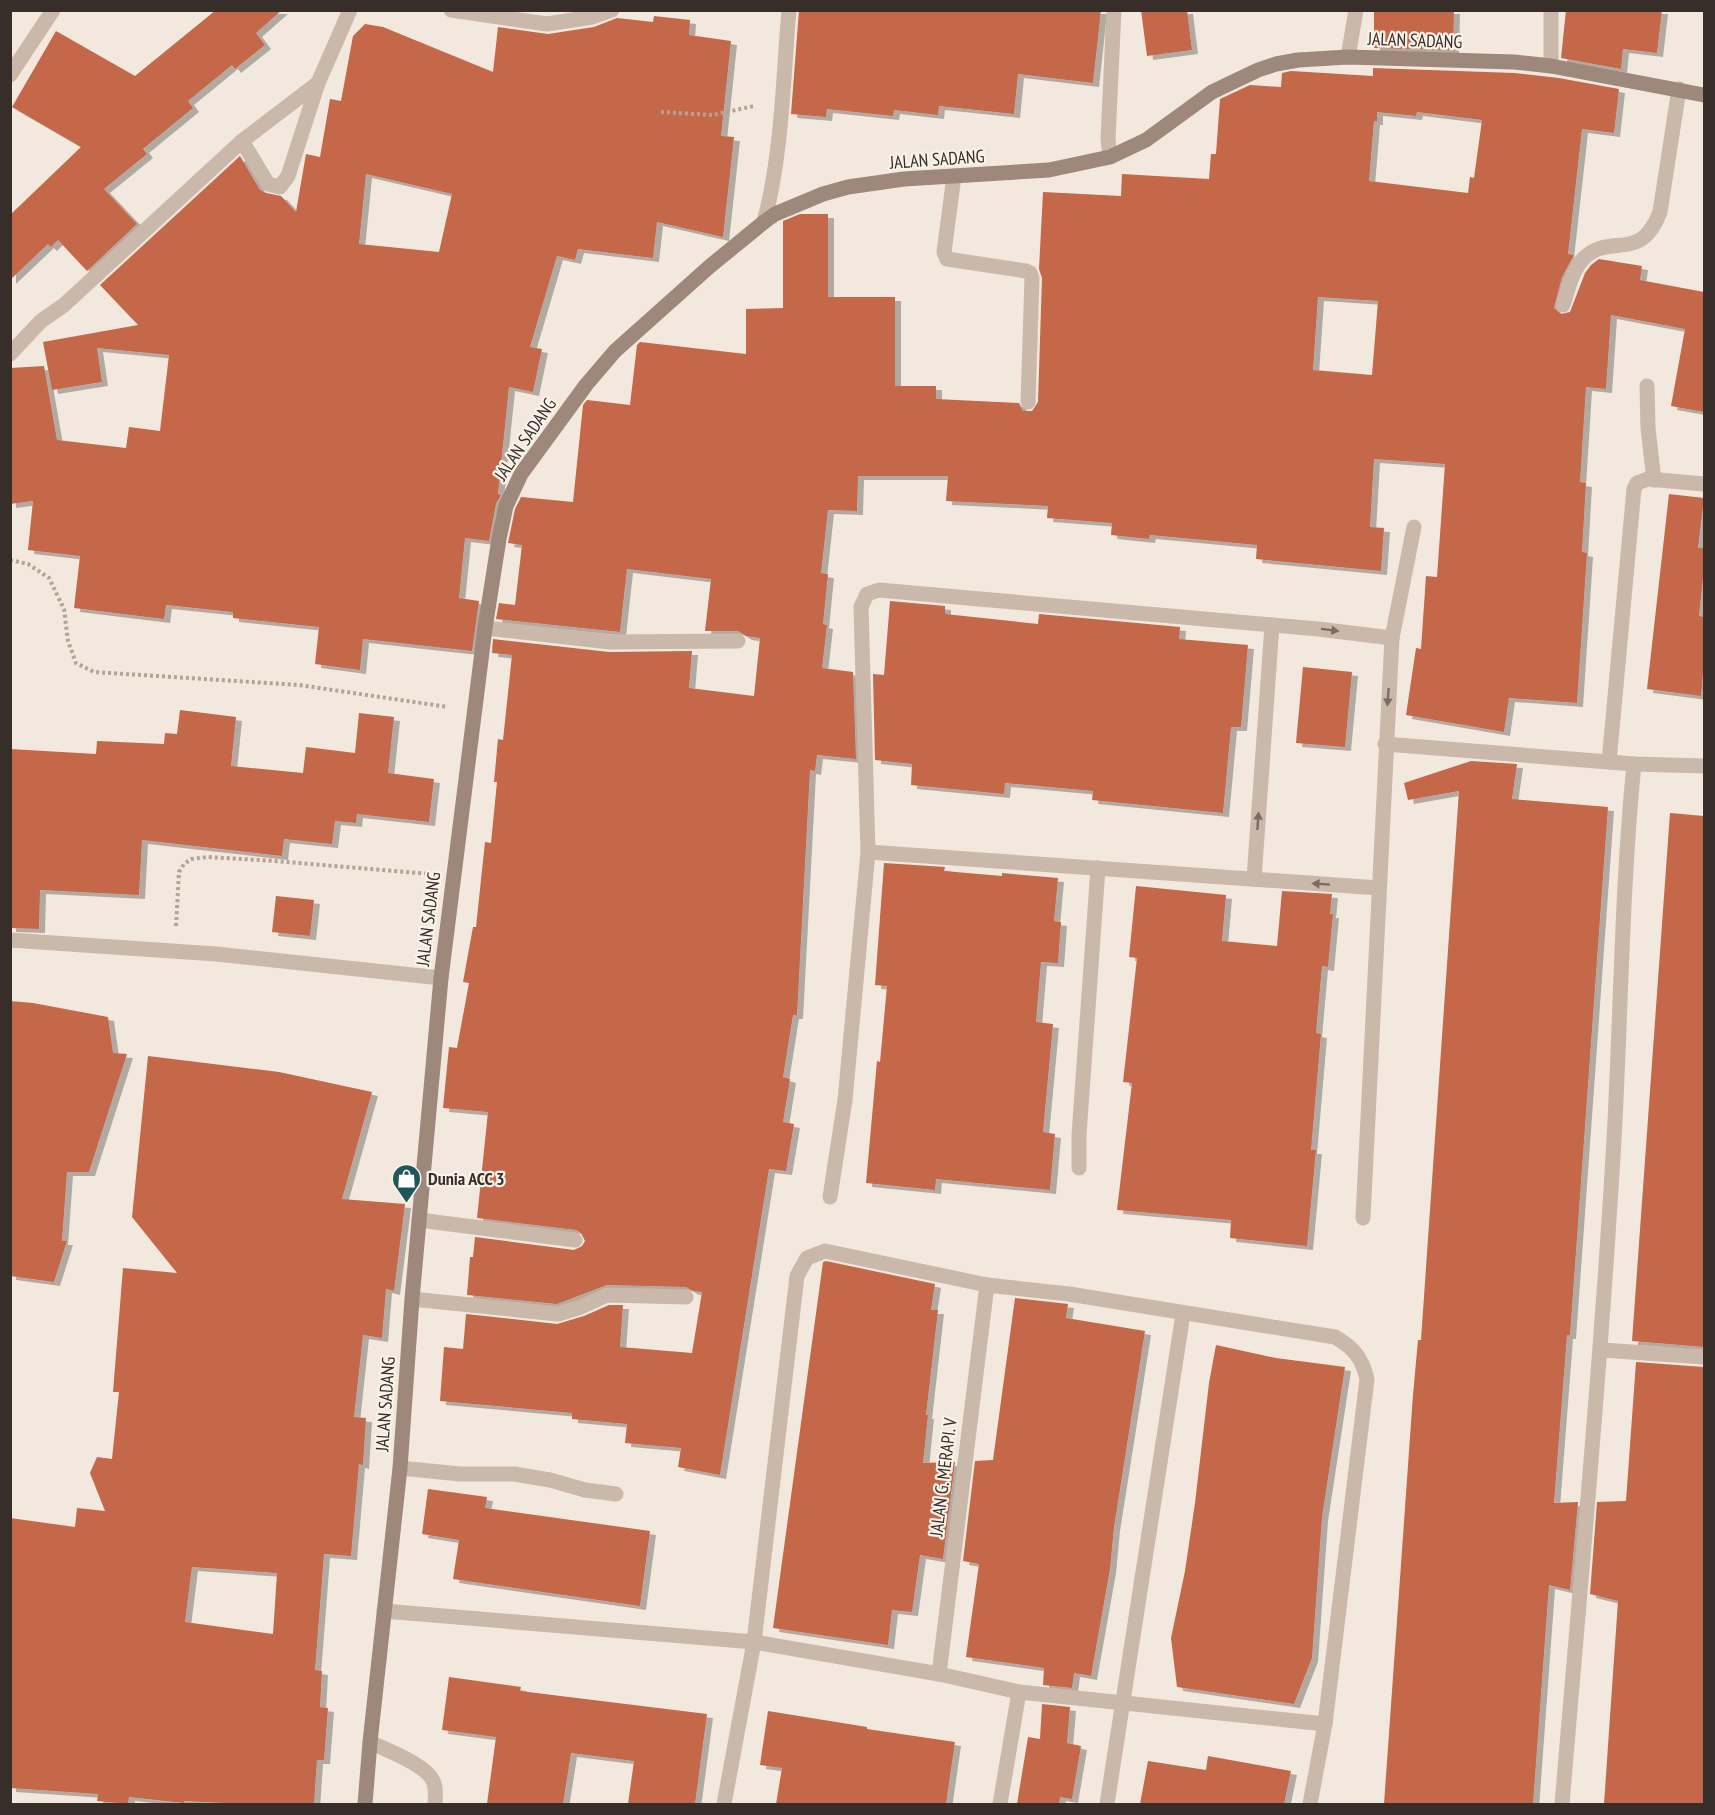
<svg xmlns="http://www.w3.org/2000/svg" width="1715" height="1815" viewBox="0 0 1715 1815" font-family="'PT Sans Narrow',sans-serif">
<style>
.building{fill:#c4674a;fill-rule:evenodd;filter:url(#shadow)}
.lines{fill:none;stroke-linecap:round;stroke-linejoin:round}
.path{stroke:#b6a294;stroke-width:4;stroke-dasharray:3 3;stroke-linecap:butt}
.lane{stroke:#cab8aa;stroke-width:15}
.street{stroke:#cab8aa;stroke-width:15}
.secondary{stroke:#9e877b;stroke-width:15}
.oneway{fill:#7a6c63}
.labels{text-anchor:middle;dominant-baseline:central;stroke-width:4.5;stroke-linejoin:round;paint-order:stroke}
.street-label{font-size:18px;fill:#382e29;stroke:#faf3ea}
.poi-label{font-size:18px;font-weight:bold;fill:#382e29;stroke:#faf3ea;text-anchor:start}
</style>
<defs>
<filter id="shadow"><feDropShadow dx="6" dy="4" stdDeviation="0" flood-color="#0004"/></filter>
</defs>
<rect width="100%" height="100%" fill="#f2e8de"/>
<g class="building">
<path d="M216,10H282L256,33L265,45L235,69L232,65L188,101L193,108L143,149L147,154L104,189L137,224L87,271L58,240L51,247L48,244L10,280V215L81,147L12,107L56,31L135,76Z"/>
<path d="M799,10H1101L1093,83L1018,74L1014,114L939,106L938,115L894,110L893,116L827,109L826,117L791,114Z"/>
<path d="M1141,10H1187L1192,50L1147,56Z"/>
<path d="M1374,10H1454L1453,50L1374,48Z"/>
<path d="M1566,10H1662L1657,53L1623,49L1621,69L1561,58Z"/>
<path d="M654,16L690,20L689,35L731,41L721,136L734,137L723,237L657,222L653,258L578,249L575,260L557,256L530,347L542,349L533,392L509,387L498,494L501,495L496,504L489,541L465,538L459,598L479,601L472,651L363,639L360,670L315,664L319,627L233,618V612L166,605L164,619L74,608L80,556L28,550L33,501L10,504V368L44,366L57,440L126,448L129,427L160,431L169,355L97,348L102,382L52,390L43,342L138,325L100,285L240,156L260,190L266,193L281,196L296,212L306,154L320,157L330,99L341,101L353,36L365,24L383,27L493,72L498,27L548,34L594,27L617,18L653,22ZM366,174L452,194L439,252L359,244Z"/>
<path d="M1373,68L1514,73L1559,78L1619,89L1614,133L1582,129L1568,254L1574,255L1562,277L1554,308L1561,314L1570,312L1585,273L1591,265L1599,259L1642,266L1640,280L1704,292V412L1671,406L1685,329L1611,315L1606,389L1586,387L1580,482L1586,483L1582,552L1587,553L1577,703L1509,698L1504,732L1406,715L1416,648L1421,649L1426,576L1437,577L1445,464L1374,459L1370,527L1384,528L1381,571L1256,559L1257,545L1150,535L1149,539L1111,535L1112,523L1047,518L1048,506L946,501L948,476H858L857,511L828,510L821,573L828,574L823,624L827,625L822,668L853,672L856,759L817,755L815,771L810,770L797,1015H793L783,1077L790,1079L783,1122L794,1124L786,1171L769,1169L720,1475L678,1467L681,1448L625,1443L627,1424L572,1419V1413L440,1401L444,1347L463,1349L466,1314L557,1324L584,1316L609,1305H623L620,1347L692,1353L702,1292L693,1291L686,1287L607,1285L557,1304L467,1295L470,1257H473L475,1237L574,1250L582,1246L585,1241L581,1233L576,1230L477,1218L488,1112L443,1108L449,1047L457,1048L469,983L463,982L473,927H476L485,842L491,843L497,782H494L498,739L503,740L512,655L492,653L493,639L609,652L692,651L689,688L754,696L760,638L746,636L738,631H705L711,579L627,569L620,632L496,619L499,603L515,605L522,545L508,543L515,509L521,497L573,502L583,405L587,400L630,405L637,345L640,342L746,354V309L783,308V221L800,214H828V297H895V386H936V399L1019,403L1023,411H1032L1038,402L1042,278L1039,269L1043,192L1121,196L1122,174L1209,179L1211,154H1216L1220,99L1250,85L1281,87L1282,73L1291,71L1373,76ZM1377,112L1416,116L1417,112L1482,120L1474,178L1470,177L1468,193L1369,181L1374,121H1377ZM1318,297L1378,301L1372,375L1313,370Z"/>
<path d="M1669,494L1704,498L1698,548H1704V569L1699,616L1704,617V661L1701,696L1647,689Z"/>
<path d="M890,601L945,606V614L1038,624L1039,614L1180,627L1179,639L1248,645L1241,727H1231L1223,813L1092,800L1093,791L1005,783L1004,794L911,785L912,764L875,760L873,674L884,675Z"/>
<path d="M1303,667L1352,672L1345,747L1296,743Z"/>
<path d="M180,710L236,717L231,766L303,773L306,747L355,753L359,713L394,717L388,773L434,779L429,822L357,814L356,823L335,821L332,844L284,839L282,856L142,840L139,895L40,890L39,929L10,928V749L96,754L97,741L164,744L165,733L177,734Z"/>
<path d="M1471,761L1517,764L1512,799L1608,807L1570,1335H1567L1554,1503L1578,1502L1570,1590L1549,1585L1533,1804H1384L1413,1395L1418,1340H1421L1459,791L1408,800L1404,783Z"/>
<path d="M1670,813L1704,816V1347L1632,1341Z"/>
<path d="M884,863L945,867L944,871L1002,876V873L1058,878L1054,921L1061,922L1058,963L1041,962L1036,1022L1053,1024L1043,1132L1055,1134L1050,1190L936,1179L935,1190L866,1183L877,1061L880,1062L887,986L875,985Z"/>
<path d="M1136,886L1226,895L1222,941L1277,946L1282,891L1332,894L1330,914H1333L1328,967L1322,966L1316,1033L1321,1034L1311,1150H1316L1307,1246L1230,1238L1231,1220L1117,1210L1132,1083L1123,1082L1137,958L1129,957Z"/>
<path d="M276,896L314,900L310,936L272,932Z"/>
<path d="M10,1001L33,1003L108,1017L113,1053L127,1054L89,1172H67L62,1241H67L54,1282L10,1276Z"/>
<path d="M148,1056L279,1072L372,1092L342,1199L405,1204L394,1291L386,1289L382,1338L363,1335L354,1417L366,1418L363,1465L359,1464L351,1556L324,1554L315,1670L322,1671L320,1707L328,1708L324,1760H317L314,1804H244L184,1801V1803L129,1797L128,1804L97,1801L98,1794L10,1788V1518L75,1527L77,1508L105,1511L90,1473L97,1457L112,1459L119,1392H113L123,1268L177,1273L132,1217ZM192,1567L277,1573L273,1634L185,1622Z"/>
<path d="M826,1261L935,1284L931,1310H938L926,1415H928L923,1463L955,1462L943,1559L920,1555L912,1612L892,1610L888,1645L773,1628L823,1262Z"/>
<path d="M1015,1298L1068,1304L1066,1318L1145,1331L1114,1527L1110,1569L1091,1676L1074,1673L1072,1688L1043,1685L1044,1668L966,1657L979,1564L963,1561L975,1461L993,1460Z"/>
<path d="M1216,1345L1276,1358L1345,1367L1322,1517L1312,1658L1294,1704L1177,1687L1171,1638L1185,1571L1195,1503L1209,1383Z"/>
<path d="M1636,1362L1704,1367V1804H1604L1618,1601L1590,1594L1597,1502L1626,1501Z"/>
<path d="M428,1489L487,1497L485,1508L650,1531L640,1606L453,1579L459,1540L422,1534Z"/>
<path d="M449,1677L521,1687L520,1691L707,1714L695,1804H628L634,1761L571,1753L563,1804H487L496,1737L442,1730Z"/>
<path d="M1042,1704L1070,1707L1067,1743L1081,1746L1072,1799L1060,1797L1059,1804H1017L1028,1737L1040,1739Z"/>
<path d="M768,1711L867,1727V1729L955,1742L946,1804H776L782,1768L760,1765Z"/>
<path d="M1208,1756L1291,1771L1284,1804H1140L1148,1761L1206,1770Z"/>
</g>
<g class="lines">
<g class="path">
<path d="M661,112L713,115L754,106"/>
<path d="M10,560L28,564L49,578L64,609L68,641L76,663L94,672L299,685L448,707"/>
<path d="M176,926L179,872L184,864L191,859L208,857L275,861L429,874"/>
</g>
<g class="lane">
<path d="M1551,66V10"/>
<path d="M1110,157L1108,139L1114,10"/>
<path d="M370,1742C386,1750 427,1765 433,1781C437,1789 435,1797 435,1804"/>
</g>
<g class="street">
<path d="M451,10L547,24L592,17L612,10"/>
<path d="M1348,57L1356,10"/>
<path d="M10,75L53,10"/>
<path d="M242,141L268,184L280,187L288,176L318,83"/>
<path d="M954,176L944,252L947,259L1026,271L1030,273L1032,278L1028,402"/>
<path d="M764,222C782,155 783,80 789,10"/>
<path d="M1563,305C1568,290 1572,270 1584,258C1611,232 1640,264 1660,212L1679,89"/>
<path d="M10,354L41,321L64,305L242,141L318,83L350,10"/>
<path d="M1647,386L1648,428L1654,480"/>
<path d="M485,628L610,642L738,641"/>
<path d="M1385,744L1634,764L1704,766"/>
<path d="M1609,762L1634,489L1637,483L1648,479L1704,484"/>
<path d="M868,852L1379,888"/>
<path d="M1254,879L1272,625"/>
<path d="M10,940L216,954L441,978"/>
<path d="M1079,1168V1135L1098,868"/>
<path d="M830,1197L845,1100L868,852L861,607L867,594L879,590L1318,629L1392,638"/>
<path d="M1363,1218L1392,638L1414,527"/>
<path d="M419,1220L575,1240"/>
<path d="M412,1299L558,1314L581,1307L607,1295L686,1297"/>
<path d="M1602,1350L1704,1357"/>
<path d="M400,1468L460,1474H514L550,1480L585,1490L616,1494"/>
<path d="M384,1611L754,1642L939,1674L1019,1692L1325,1724"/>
<path d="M939,1674L987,1285"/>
<path d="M724,1804L754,1642L797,1276L807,1258L825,1251L987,1285L1069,1294L1335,1337C1354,1348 1362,1358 1367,1379L1325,1724L1310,1804"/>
<path d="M1000,1804L1019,1692"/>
<path d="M1107,1804L1183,1314"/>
<path d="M1562,1804C1580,1589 1600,1373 1613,1157C1621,1026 1621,894 1634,764"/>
</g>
<path class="secondary" d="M365,1804L370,1742L400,1468L412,1299L441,978L485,628L499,539L506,506L521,474L586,385L615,351L709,267L764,222L775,214L823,194L848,187L904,179L1049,170L1110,157L1146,140L1212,92L1258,70L1276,64L1298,60L1348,57L1514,62L1551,66L1704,95"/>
</g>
<defs><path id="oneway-solid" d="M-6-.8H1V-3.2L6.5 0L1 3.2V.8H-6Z" transform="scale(1.5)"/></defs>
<g class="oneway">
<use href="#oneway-solid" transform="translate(1330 630) rotate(7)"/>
<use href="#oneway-solid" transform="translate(1388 697) rotate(94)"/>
<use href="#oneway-solid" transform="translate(1258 821) rotate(-86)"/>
<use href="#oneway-solid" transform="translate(1321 884) rotate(-176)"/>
</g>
<defs>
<symbol id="shop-pin" viewBox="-11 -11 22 30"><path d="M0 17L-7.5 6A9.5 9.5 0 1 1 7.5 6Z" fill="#1f5659" stroke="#faf3ea"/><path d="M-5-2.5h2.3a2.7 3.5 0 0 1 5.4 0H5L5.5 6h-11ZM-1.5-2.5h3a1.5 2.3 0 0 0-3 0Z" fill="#fff"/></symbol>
</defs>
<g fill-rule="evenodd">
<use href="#shop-pin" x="390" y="1162" width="33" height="45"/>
</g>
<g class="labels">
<g class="street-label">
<text transform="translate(1415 40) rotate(2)">JALAN SADANG</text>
<text transform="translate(937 159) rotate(-4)">JALAN SADANG</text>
<text transform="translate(525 439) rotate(-56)">JALAN SADANG</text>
<text transform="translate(428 919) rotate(-83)">JALAN SADANG</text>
<text transform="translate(385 1404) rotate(-86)">JALAN SADANG</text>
<text transform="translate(943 1477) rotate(-83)">JALAN G. MERAPI. V</text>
</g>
<g class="poi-label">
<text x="428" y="1178">Dunia ACC 3</text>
</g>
</g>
<rect width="1715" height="1815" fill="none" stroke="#382e29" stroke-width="24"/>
</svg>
